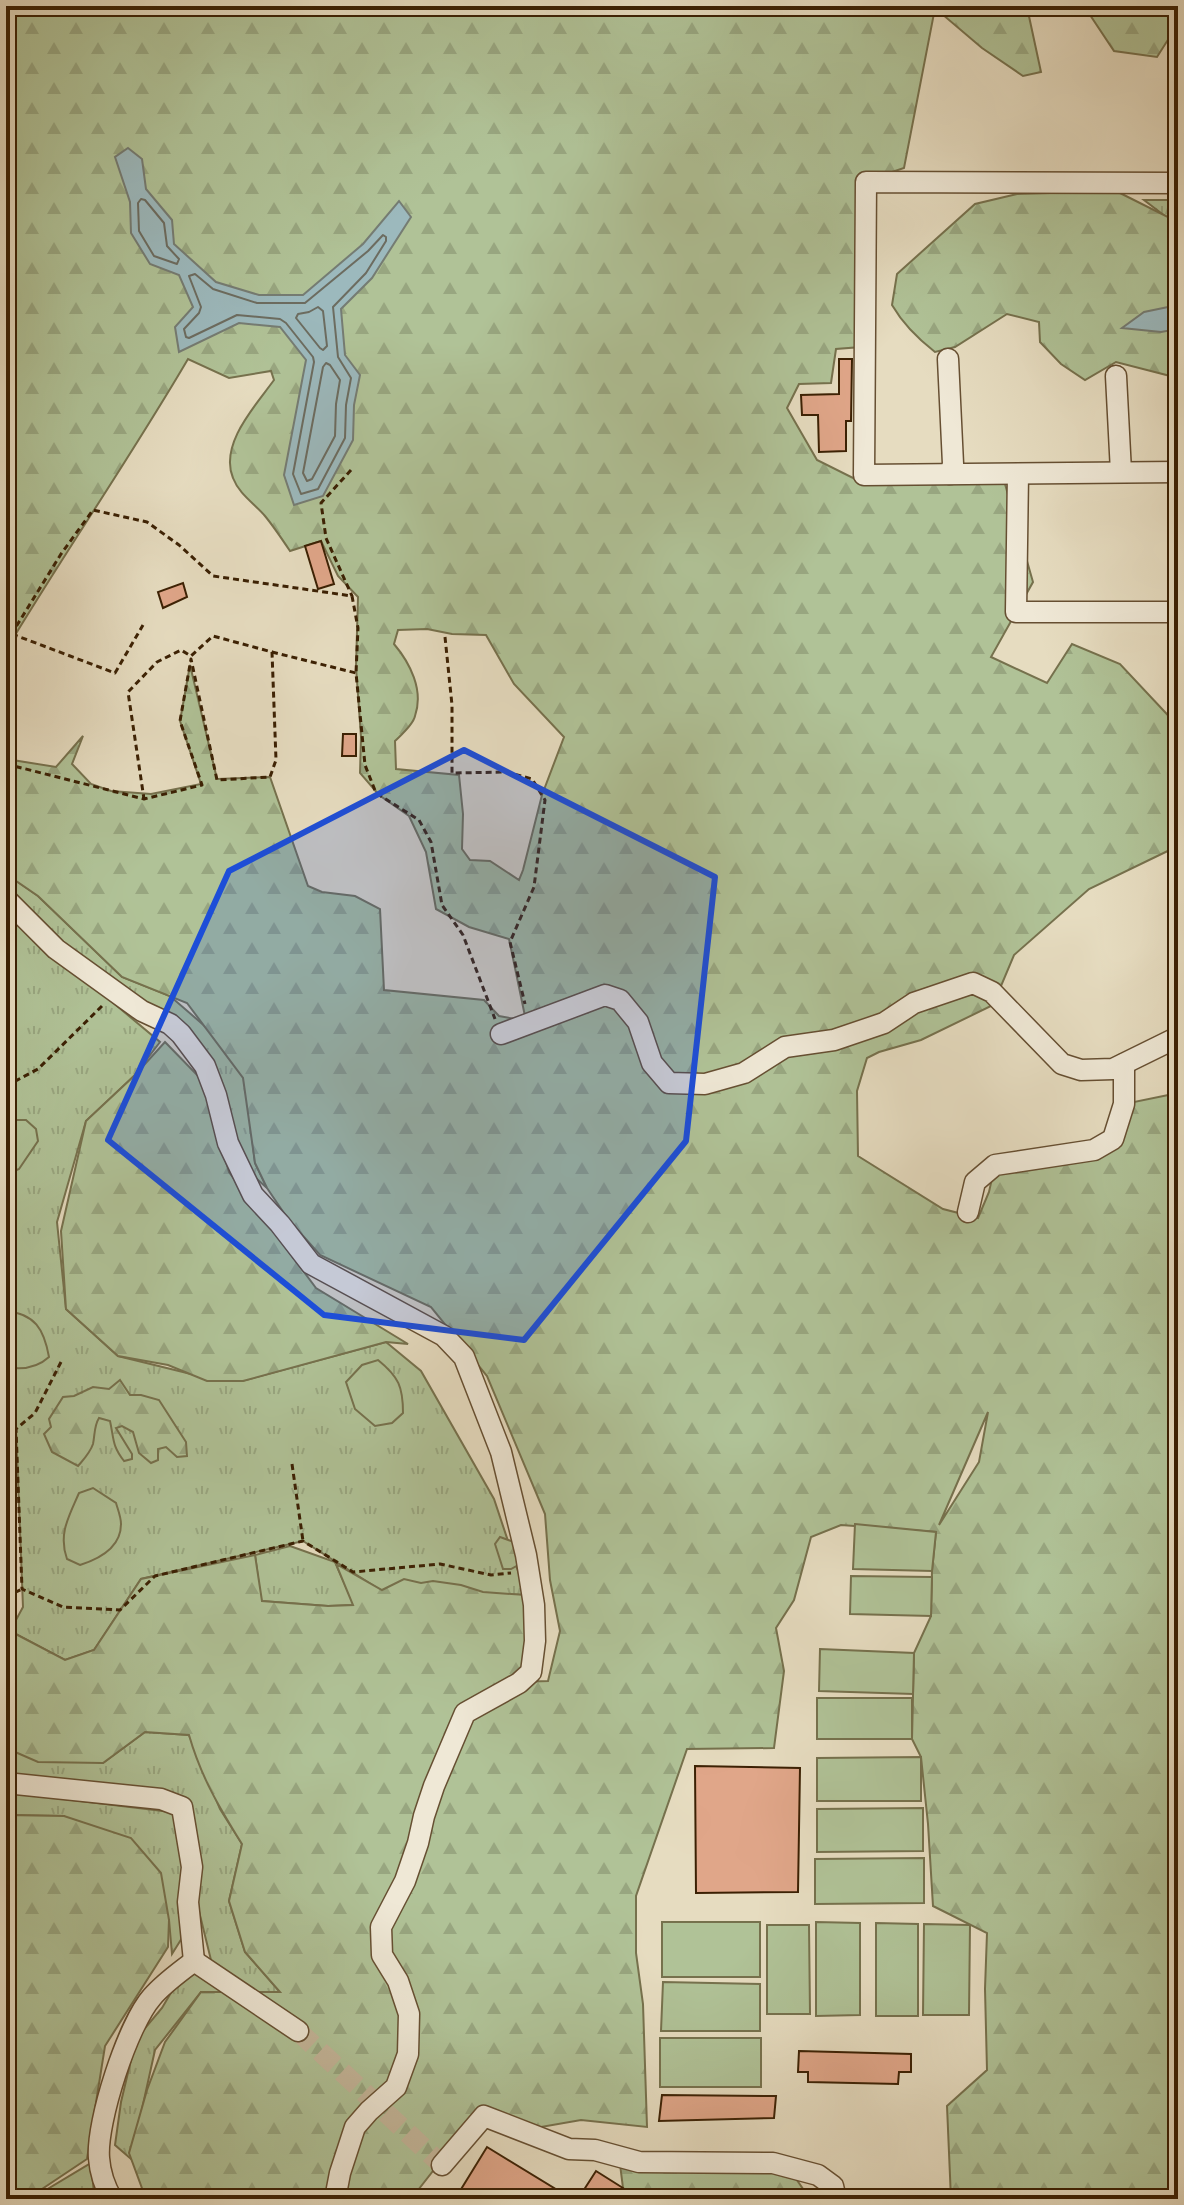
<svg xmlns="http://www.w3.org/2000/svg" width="1184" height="2205" viewBox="0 0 1184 2205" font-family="'EB Garamond',serif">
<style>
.grass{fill:url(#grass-tufts);stroke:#76714d;stroke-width:2}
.forest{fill:url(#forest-firs);stroke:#76714d;stroke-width:2;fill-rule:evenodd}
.park{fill:#b0c297;stroke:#76714d;stroke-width:2}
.water{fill:#9cb9bd;stroke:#757c73;stroke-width:2}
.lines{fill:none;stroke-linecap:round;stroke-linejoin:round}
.shore{stroke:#6c6c60;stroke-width:2}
.building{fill:#e0a689;stroke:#3b2003;stroke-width:2}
.minor-tunnel{stroke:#c4b69a;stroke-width:20;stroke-dasharray:20 10;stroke-linecap:butt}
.minor-casing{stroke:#664f32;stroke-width:23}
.path{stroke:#3b2003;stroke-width:3;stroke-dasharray:6 4;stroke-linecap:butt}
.minor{stroke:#efe8d6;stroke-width:20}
.marked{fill:#1d4ed8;fill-opacity:0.2;stroke:#1d4ed8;stroke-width:6;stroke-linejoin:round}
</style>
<defs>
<pattern id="grass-tufts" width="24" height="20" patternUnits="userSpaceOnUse" patternTransform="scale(2)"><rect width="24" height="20" fill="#b0c297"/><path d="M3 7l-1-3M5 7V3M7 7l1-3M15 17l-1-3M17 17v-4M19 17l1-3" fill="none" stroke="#98a680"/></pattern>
<pattern id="forest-firs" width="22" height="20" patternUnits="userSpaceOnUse" patternTransform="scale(2)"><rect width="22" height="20" fill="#b0c297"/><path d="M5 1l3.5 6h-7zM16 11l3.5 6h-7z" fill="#98a680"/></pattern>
</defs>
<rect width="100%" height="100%" fill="#e6dcc0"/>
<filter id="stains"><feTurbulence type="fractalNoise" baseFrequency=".0025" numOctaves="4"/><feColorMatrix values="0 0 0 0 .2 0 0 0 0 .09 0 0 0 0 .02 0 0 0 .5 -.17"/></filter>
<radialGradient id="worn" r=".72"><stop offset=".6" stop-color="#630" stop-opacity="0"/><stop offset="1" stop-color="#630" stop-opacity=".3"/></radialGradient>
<g class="grass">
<path d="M1144,200H1178V226Z"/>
<path d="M6,874L38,896L122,977L170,996L207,1028L245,1079L255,1163L267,1188L238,1162L186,1042L6,900Z"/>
<path d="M6,913L160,1042L134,1076L86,1121L57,1222L66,1309L118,1356L191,1374L242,1381L386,1342L421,1371L494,1499L526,1595L382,1591L303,1541L141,1579L94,1650L65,1660L10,1631L23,1607L16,1430L6,1427Z"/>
<path d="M290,1546L335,1562L354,1605L328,1606L261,1601L255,1555Z"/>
<path d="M145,1732L189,1735L220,1809L242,1844L229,1901L245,1952L281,1993L201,1992L155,2050L131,2159L115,2145L121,2102L136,2039L162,2008L172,1991L211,1960L197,1903L188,1801L6,1780V1749L103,1763Z"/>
<path d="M6,1792L171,1812L178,1823L184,1857L182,1938L172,1954L169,1920L64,1816L6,1815Z"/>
<path d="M91,2163L94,2193L97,2199H31Z"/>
</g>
<g class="forest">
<path d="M6,6H1178V24L1157,57L1114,51L1088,12L1027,7L1041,72L1023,76L982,48L935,8L904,168L862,182L861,347L836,349L831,383L799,384L787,408L817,460L859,481L1005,484L1033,582L991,657L1047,683L1072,644L1120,664L1178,726V846L1089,889L1014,955L993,1005L921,1040L879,1052L867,1058L857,1091L858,1156L943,1209L978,1218L989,1192L995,1165L1112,1139L1124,1104L1178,1093V2199H951L947,2106L987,2070L985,1989L987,1933L933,1906L928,1824L921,1757L912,1739L914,1653L931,1616L932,1571L936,1532L841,1525L811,1537L794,1600L776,1628L784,1671L774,1748L687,1749L636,1896V1953L643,2004L647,2127L581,2120L524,2130L483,2107L411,2199H146L129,2153L147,2090L165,2042L201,1992H280L245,1952L229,1901L242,1844C219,1807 201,1777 189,1735L145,1732L103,1763L38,1762L6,1748V1631H10L65,1660L94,1650L141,1579L255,1555L262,1601L328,1606L353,1605L336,1564L382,1590L404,1579L421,1583L433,1581L461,1585L483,1592L526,1595L529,1651L520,1682L548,1681L560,1631L550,1580L545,1514L487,1376L431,1307L320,1255L288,1219L267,1188L255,1163L243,1078L187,1003L122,977L38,896L6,874V759L56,767L83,736L72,764L91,784L111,791L151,794L201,784L180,721L190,665L217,779L270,777L308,886L322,892L355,896L380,909L384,990L484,1000L499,1016L526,1021L509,939L469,927L436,909L426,852L409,816L379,795L360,773L361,737L356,667L358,597L338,576L321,541L290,551C282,539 274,527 265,516C255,504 239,494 233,478C219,444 256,405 274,380L271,371L229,378L188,359C130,458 65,552 6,650ZM427,629L452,634L486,635L514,684L564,737L542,795L523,870L519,880L490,861L470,860L462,849L463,814L459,775L396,769L395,741C402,734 413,725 415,716C424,690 410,663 394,644L398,630ZM988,1412L979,1462L939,1525Z"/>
<path d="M1116,191L1178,222V381L1174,377L1116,362L1085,380L1061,364L1040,342L1039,322L1007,314L955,347L935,352C917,338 903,324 892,305L897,274L975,204L1017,194Z"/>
<path d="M165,1042L203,1081L229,1172L316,1288L408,1344L386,1342L243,1381H207L168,1365L118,1356L66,1309L61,1231L86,1121L134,1076Z"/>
<path d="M120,1380L130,1395H141L159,1400L186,1442L187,1456L177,1457L166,1447L158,1449V1460L151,1463L139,1453L133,1432L122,1426L116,1428L132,1454V1459L124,1461C112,1446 114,1439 110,1421L99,1418C94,1426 95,1434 93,1444C90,1453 84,1459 78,1466L52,1452L44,1434L51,1427L49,1419L63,1397L74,1396L93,1387L109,1389Z"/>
<path d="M500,1537L514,1542L520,1564L511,1569H503L495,1544Z"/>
<path d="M6,1815L64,1816L131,1838L161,1873L169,1920L168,1947L105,2046L87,2159L27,2199H6Z"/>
<path d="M619,2156L792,2173L810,2199H617L623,2188Z"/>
</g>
<g class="park">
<path d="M13,1120H26L36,1129L38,1141L19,1169L6,1175V1121Z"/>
<path d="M6,1311C35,1314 44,1329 49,1357C37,1368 22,1370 6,1367Z"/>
<path d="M378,1360C399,1377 403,1387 403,1413L392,1423L375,1426L355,1409L346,1382L362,1365Z"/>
<path d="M93,1488L116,1503C118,1510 121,1517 121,1524C121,1547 99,1559 80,1565L67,1559C58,1534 69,1516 79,1493Z"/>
<path d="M855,1524L936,1532L932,1571L853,1569Z"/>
<path d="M851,1576L932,1577L931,1616L850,1614Z"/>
<path d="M820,1649L914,1653L913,1694L819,1691Z"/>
<rect x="817" y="1698" width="95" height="41"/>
<path d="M921,1757V1801H817V1758Z"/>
<path d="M923,1808V1851L817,1852V1809Z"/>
<path d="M924,1858V1903L815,1904V1859Z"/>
<rect x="662" y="1922" width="98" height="55"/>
<path d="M816,1922L860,1923V2015L816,2016Z"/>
<path d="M876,1923L918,1924V2016H876Z"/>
<path d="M924,1924L970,1925L969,2015H923Z"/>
<path d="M767,1925H809L810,2014H767Z"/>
<path d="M663,1982L760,1984V2031H661Z"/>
<rect x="660" y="2038" width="101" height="49"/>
</g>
<g class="water">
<path d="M128,148L142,159L146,189L172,220L174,244L216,282L259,295H303L363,244L399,201L411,217L372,278L341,309L345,355L360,375L354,405L353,440L323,496L294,505L284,475L306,360L280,327L239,323L179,352L175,327L193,307L179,275L150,264L131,233L130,202L115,157Z"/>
<path d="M1168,307H1178V329L1161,332L1122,328L1144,312Z"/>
</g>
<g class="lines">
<g class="shore">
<path d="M141,199L145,200L164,223L167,246L179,259L177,264L154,256L139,231L138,203Z"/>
<path d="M383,235L386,237V241L366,273L333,307L338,357L351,378L346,405L345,438L318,489L301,494L293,474L314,362L313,357L286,323L280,319L237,315L189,338L186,337L184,329L199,313L201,307L189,276L195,274L213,289L257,303H305L368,251Z"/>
<path d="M318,307L323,311L327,346L323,350L320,348L296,318L298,314L309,312Z"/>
<path d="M326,363L330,365L340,380L336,404L335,436L312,479L307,481L303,473L323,367Z"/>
</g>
</g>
<g class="building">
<path d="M839,359H852L851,421H846V451L819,452L818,415H802L801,395L839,394Z"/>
<path d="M321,541L334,584L318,589L305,546Z"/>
<path d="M183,583L187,597L163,608L158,592Z"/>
<path d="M343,734H356V756H342Z"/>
<path d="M695,1766L800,1768L798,1892L696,1893Z"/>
<path d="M799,2051L911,2054V2072H899L898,2084L808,2082V2072H798Z"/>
<path d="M662,2095L776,2096L774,2118L659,2121Z"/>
<path d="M487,2147L572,2199H455Z"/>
<path d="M596,2171L623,2188L617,2199H578Z"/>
</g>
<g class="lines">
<path class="minor-tunnel" d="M298,2031L442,2165"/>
<defs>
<g id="minor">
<path d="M1178,183L866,182L864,475L1178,472"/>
<path d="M948,359L953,464L950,474"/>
<path d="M1116,376L1121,472"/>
<path d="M1018,474L1016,612H1178"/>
<path d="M6,899L56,949L142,1011L170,1024L181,1034L205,1066L216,1095L228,1143L253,1195L280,1224L311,1264L444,1336L464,1357L501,1452L526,1555L534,1605L535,1641L531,1672L519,1683L465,1713L434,1786L424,1816L418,1843L405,1881L381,1927L382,1955L398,1981L409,2014L408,2054L396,2087L369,2111L355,2127L340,2173L335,2199"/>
<path d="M501,1034L605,995L620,1000L638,1022L652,1063L669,1083L705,1084L744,1073L785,1047L834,1040L884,1023L914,1003L973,983L992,992L1062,1064L1081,1070L1113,1069L1178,1037"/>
<path d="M968,1212L975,1182L995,1165L1094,1150L1113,1139L1124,1104V1064"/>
<path d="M6,1783L161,1799L182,1807L192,1867L188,1902L194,1961"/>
<path d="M194,1961L298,2031"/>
<path d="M442,2165L484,2116L569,2149L595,2150L639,2162L773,2163L818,2175L833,2186L836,2199"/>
<path d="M112,2199C105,2187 100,2172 99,2158C96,2122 128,2024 152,1997C164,1983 180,1972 194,1961"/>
</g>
</defs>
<use href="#minor" class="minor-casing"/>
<g class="path">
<path d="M351,470L321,503L326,538L352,596"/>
<path d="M12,634L115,673L143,625"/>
<path d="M445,637L452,705V773L507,772L532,779L545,800L534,887L510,942L525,1004"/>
<path d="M6,643L61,554L93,510L147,522L179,545L213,576L352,596L358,628L356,673"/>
<path d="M272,652L356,673L365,765L376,793L419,820L431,842L442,905L463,935L495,1019"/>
<path d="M6,764L144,799L202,785L180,721L191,659L217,780L270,777L276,760L272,652L213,636L191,656L181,650L157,662L128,692L144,799"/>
<path d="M6,1086L38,1069L102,1006"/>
<path d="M61,1362L35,1413L16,1429L22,1589L63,1607L120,1610L155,1576L303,1541L353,1572L440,1564L491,1575L511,1573"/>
<path d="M292,1464L303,1541"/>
<path d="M6,1597L22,1589"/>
<path d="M70,2199L87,2190"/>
</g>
<use href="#minor" class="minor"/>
</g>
<path class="marked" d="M464,750L715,877L686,1141L524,1340L324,1315L108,1140L229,871Z"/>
<rect width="1184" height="2205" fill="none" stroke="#e6dcc0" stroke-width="32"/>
<rect x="8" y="8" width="1168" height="2189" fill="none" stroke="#3b2003" stroke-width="4"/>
<rect x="16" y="16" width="1152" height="2173" fill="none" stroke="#3b2003" stroke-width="2"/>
<rect width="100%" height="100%" filter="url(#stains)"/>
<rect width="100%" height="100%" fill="url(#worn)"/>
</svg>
